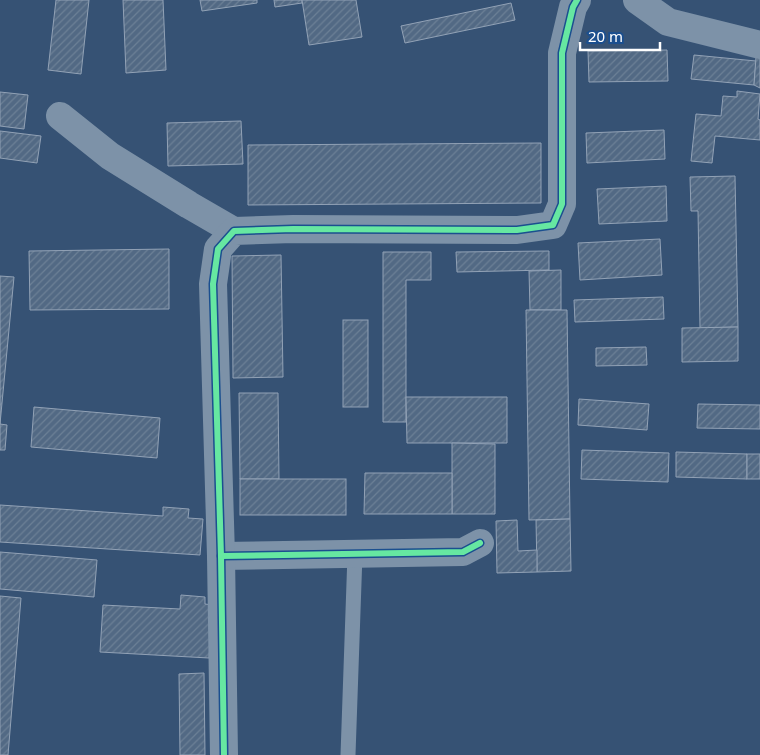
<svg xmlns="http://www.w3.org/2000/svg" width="760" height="755" viewBox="0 0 760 755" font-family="'Noto Sans',sans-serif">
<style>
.building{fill:url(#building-hatch);stroke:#92a2b6}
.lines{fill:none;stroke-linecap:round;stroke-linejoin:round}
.service{stroke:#7d92a8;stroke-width:15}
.minor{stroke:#7d92a8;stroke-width:28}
.cycleway-casing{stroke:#1b4f8f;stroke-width:9}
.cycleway{stroke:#66e7a1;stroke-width:6}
</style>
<defs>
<pattern id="building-hatch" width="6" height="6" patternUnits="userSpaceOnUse" patternTransform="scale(1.25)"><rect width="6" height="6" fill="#526984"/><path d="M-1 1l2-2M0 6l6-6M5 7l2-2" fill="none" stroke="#6c8096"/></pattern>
</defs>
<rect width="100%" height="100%" fill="#365274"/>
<g class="building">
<path d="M56,0H89L81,74L48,70Z"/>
<path d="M123,0H163L166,70L126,73Z"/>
<path d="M200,0H257V3L202,11Z"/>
<path d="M274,0H302V3L275,7Z"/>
<path d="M302,0H356L362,37L309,45Z"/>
<path d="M511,3L515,20L405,43L401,26Z"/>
<path d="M667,50L668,81L589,82L588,51Z"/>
<path d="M694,55L756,61L754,85L691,79Z"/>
<path d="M756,57H760V88L754,85Z"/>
<path d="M737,91L760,94L758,119L760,120V140L715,136L712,163L691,161L696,114L721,116L723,96L737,97Z"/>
<path d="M0,92L28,95L24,129L0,126Z"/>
<path d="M241,121L243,164L168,166L167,123Z"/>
<path d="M664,130L665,159L587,163L586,133Z"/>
<path d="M0,131L41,136L37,163L0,158Z"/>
<path d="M541,143V203L248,205V145Z"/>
<path d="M735,176L738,327L700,328L698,211H691L690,177Z"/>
<path d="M666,186L667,221L599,224L597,189Z"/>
<path d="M660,239L662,275L580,280L578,243Z"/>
<path d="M169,249V309L30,310L29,251Z"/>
<path d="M549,251V270L457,272L456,252Z"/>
<path d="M383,252H431V280H406V422H383Z"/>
<path d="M281,255L283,377L233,378L232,256Z"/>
<path d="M561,270V310H530L529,271Z"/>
<path d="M0,276L14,277L0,424L7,425L5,450H0Z"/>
<path d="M663,297L664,319L575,322L574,300Z"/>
<path d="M526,310H567L570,519L529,520Z"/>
<rect x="343" y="320" width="25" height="87"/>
<path d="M738,327V361L682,362V328Z"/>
<path d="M646,347L647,365L596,366V348Z"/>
<path d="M239,393H278L279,479H240Z"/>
<path d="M406,397H507V443H407Z"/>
<path d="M579,399L649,404L647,430L578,425Z"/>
<path d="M698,404L760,405V429L697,428Z"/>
<path d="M34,407L160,418L157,458L31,447Z"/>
<path d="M452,443L495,444V514H452Z"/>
<path d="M582,450L669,453L668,482L581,479Z"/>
<path d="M676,452L747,454V479L676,477Z"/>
<rect x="747" y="454" width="13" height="25"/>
<path d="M365,473H452V514H364Z"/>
<rect x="240" y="479" width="106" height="36"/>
<path d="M0,505L163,516V507L189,509L188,518L203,519L200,555L0,542Z"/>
<path d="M570,519L571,571L537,572L536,520Z"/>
<path d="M517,520L518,551L537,550V572L497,573L496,521Z"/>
<path d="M0,552L97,560L94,597L0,589Z"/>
<path d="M181,595L205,597V604L213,605L209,658L100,652L103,605L180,609Z"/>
<path d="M0,596L21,598L8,755H0Z"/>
<path d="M204,673L205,755H180L179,674Z"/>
</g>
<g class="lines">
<path class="service" d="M348,755L355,554"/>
<g class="minor">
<path d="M637,0L668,22L760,45"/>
<path d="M60,116L110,156L189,205L234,231"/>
<path d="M221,556L463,552L480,543"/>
<path d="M224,755L221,556L213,284L218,249L234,231L293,229L517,230L553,225L562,204V53L573,7L577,0"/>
</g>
<defs>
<g id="cycleway">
<path d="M221,556L463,552L480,543"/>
<path d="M224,755L221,556L213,284L218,249L234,231L293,229L517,230L553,225L562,204V53L573,7L577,0"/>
</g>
</defs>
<use href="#cycleway" class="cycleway-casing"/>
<use href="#cycleway" class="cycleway"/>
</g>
<path d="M580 42v8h80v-8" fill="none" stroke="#ffffff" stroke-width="2.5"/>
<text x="588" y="42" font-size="15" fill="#ffffff" stroke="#1b4f8f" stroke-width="4" paint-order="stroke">20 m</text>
</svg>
